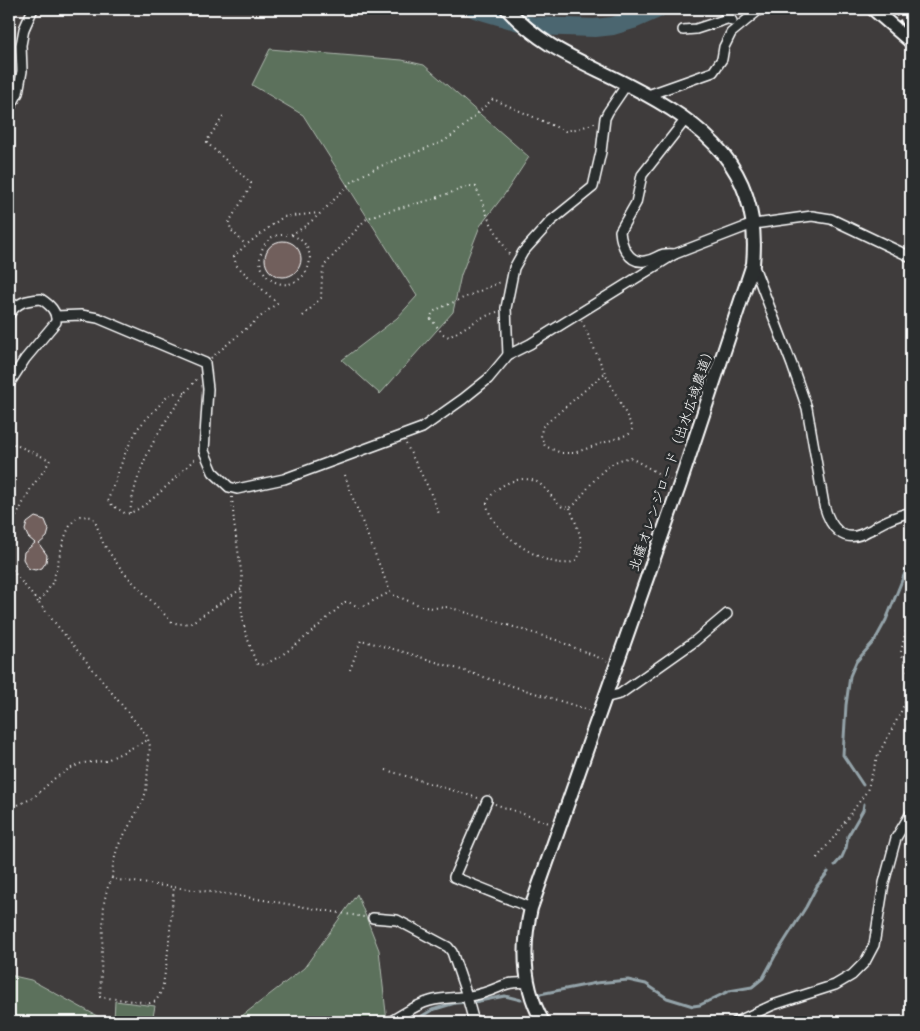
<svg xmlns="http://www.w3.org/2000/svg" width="920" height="1031" viewBox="0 0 920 1031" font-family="'Playpen Sans','Klee One',sans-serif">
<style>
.green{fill:#5c715c;stroke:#aeb8ae}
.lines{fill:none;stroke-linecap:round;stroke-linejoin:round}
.stream{stroke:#94a3a9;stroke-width:3}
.river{stroke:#4c6670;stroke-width:18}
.building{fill:#715e5c;stroke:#fff}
.street-casing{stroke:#fff;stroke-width:12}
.secondary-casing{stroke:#fff;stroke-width:16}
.path{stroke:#fff;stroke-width:2;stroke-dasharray:1 4;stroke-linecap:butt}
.street{stroke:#2a2d2e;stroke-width:9}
.secondary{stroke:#2a2d2e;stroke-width:12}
.rail{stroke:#fff;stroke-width:3;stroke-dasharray:8 4;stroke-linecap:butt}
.labels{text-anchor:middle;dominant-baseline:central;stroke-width:5;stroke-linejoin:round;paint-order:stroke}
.street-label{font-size:14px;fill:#fff;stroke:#2a2d2e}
</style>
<rect width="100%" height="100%" fill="#3f3c3c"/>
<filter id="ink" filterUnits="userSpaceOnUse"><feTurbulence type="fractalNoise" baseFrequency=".02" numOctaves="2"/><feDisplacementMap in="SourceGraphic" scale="10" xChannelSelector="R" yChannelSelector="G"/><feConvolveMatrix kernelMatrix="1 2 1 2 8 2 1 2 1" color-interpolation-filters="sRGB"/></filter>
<g filter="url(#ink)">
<g class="green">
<path d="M270,49L402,60L424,65L529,157L504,195L480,226L461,275L453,312L380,394L342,360L397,318L417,296L303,115L252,85Z"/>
<path d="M357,894L379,950L387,1022H234L304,968Z"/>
<path d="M9,975L31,980L108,1022H9Z"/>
<path d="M115,1001L155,1006L152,1022H134L114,1019Z"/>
</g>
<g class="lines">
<g class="stream">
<path d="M863,785L843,755L846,705L850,676L856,662L875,640L886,620L911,558"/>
<path d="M835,865L842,857L846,848L848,836L863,810L864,804"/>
<path d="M540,994L596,983L628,980L646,984L667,998L693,1006L700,1005L729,991L752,987L763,978L775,956L806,907L817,886L828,872"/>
<path d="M412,1022L432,1010L455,1003L474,1002L505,996L521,1000"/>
</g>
<path class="river" d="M475,9L533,26L595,28L613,26L633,20L658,9"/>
</g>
<g class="building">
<circle cx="283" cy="259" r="18"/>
<path d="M35,517L45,520L49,530L47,537L39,544L47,555L46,562L42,568L35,570L28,568L23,559L24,552L35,543L28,537L25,530L27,523Z"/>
</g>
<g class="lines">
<defs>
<g id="street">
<path d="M723,9L732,21"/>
<path d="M683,30L696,29L730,18"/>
<path d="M648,95L713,72L722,59L724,47L731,33L760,9"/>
<path d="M9,110L18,93L22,71L21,45L24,29L33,9"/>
<path d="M675,254C657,252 659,259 645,261C628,264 621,244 620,231L636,203L642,175L686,119"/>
<path d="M753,264L792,365L807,408L824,505C830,527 843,546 868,531C872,530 875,527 878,525C889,519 900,515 911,512"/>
<path d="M9,315C17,302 26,300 41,299C50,305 57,311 56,322L25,359L9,384"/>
<path d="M56,316L81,315L98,318L205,363L208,389L204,451L213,472L229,487L237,489L284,479L422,428L463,399L488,379L508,355L530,344L675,254L745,227L754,224L812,216L831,219L911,257"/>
<path d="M508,355L506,308L514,268L523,252L551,221L593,187L601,152L605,118L608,112L627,84"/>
<path d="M604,698L620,694L695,641L727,614"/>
<path d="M487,801L454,877L531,908"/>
<path d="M373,918L397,920L448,947L452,952L466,993L474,1022"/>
<path d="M389,1022C402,1015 415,1005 430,1001C447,996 466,999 483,993C504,987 504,981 528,983"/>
<path d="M736,1022L773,1005L835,985L852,975L865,962L874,945L884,883L896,838L911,813"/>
</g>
<g id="secondary">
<path d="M507,9C544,49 582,61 628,85C706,125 762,169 753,264L680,484L531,908C522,947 522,986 543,1022"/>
<path d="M873,9L911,42"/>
</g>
</defs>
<use href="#street" class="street-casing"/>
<use href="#secondary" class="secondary-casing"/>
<g class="path">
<path d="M223,117L208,139L207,143L251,183L250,188L229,222L231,230L246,245"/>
<path d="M292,235C330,251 300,300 270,279C264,274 260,267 260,259C260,252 264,244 269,239C278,232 288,237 294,233C314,222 330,204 345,188C363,170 402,158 427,148C433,145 442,143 447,139C464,128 478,112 493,99L565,131L581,128L597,122"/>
<path d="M497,312L481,318L449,337L443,334L430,318L433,312L440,308L503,281"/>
<path d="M303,316L321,298L322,276L324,266L365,220L377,214L430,200L470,186L476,187L489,220L510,256"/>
<path d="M582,321L605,373L633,428L629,434L574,453H561L545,446L541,437L542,427L605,373"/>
<path d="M211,358L277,303L236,265L234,256L246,245L283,217L319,213"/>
<path d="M185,393L177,392L167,397L138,428L126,451L108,500L112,505L126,514C147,510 179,473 196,458"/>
<path d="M9,442L50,460L45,469L31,488L9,530"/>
<path d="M406,444L428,487L440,516"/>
<path d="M345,475L352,496L391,594L424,607L434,608L448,607L504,624L556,640L607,661"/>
<path d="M232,497L234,523L242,577L241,607L245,631L256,663L259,665C281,663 327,618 345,602H348L359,607H362L390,592"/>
<path d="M570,508C574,520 585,540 580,553C570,585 488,535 487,503C493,486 521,473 537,482C547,488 553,500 562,507L570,508L575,504C590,487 606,458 631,458L670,480"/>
<path d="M130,513C136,463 165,417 197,379"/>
<path d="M9,566L38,602"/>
<path d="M241,589L191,623L179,624L172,622L125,574L113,558L103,543L95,521L92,517L80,516C63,523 59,566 52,583C48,590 44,596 38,602L147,736L150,746L146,791L143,801L118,846L113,864L112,878L118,880L234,895L364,917"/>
<path d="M911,607L901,652L911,679"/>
<path d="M350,670L361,640L404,652L589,710"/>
<path d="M386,770L478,798"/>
<path d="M495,804L549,823"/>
<path d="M9,809L33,798L55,778L69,769L82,763L105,761L148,740"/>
<path d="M817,858L834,837L867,791L877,757L899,716L911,689"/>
<path d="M112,878L107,889L104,903L100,997L150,1003L156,1001L162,990L167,961L174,887"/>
</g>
<use href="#street" class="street"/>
<use href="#secondary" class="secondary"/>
<path class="rail" d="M894,9L911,43"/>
</g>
</g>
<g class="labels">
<g class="street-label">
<text transform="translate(671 458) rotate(-71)">北薩オレンジロード（出水広域農道）</text>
</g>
</g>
<rect width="920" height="1031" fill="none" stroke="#2a2d2e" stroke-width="30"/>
<rect x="15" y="15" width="890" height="1001" fill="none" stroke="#fff" stroke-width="2" filter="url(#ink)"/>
</svg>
